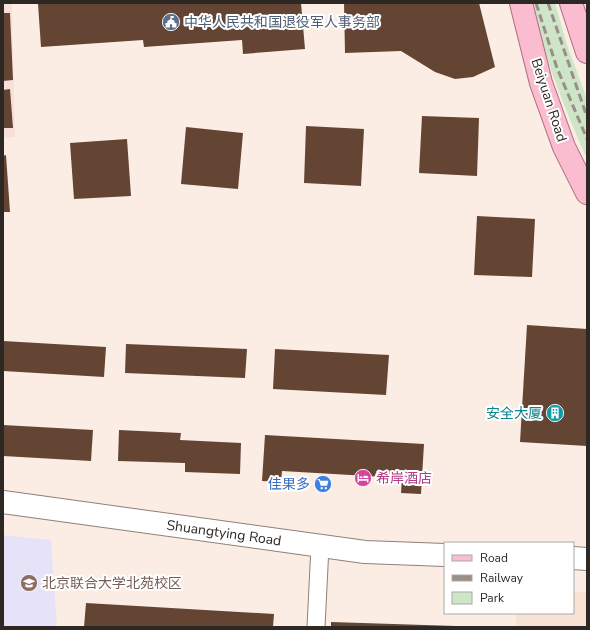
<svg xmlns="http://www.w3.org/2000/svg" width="590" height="630" viewBox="0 0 590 630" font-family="'Nunito Sans','Noto Sans SC',sans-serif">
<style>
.built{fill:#f7e2d3}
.industrial{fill:#f9dfdc}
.education{fill:#e6e3f9}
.green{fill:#cee5c8}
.building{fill:#644534}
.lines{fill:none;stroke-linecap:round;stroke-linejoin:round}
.street-casing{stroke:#8e8178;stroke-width:19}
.secondary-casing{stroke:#8e8178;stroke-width:24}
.primary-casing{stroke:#b06b7e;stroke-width:24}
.street{stroke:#fff;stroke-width:17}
.secondary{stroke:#fff;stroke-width:22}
.primary{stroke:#fabccf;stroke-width:22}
.rail{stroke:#998f88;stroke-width:3;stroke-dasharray:8 4;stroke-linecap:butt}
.labels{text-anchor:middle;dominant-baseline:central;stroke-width:4;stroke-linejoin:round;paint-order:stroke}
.service-label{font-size:14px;fill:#4e5e75;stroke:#fff;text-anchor:start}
.street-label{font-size:14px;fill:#2d2824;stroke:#fff}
.culture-label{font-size:14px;fill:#0d838f;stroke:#fff;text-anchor:end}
.hotel-label{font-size:14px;fill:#b23c85;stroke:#fff;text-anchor:start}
.shop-label{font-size:14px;fill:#366cbe;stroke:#fff;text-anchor:end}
.education-label{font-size:14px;fill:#785e54;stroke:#fff;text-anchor:start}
</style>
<rect width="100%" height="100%" fill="#fbede3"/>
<path class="built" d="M573,592H587V627H516V613H573Z"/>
<path class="industrial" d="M3,3H12L15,137L3,138Z"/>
<path class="education" d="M3,535L51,540L57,627H3Z"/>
<path class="green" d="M530,3H555L567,45L587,99V159C564,108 545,57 530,3Z"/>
<g class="building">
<path d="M50,3H301L305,49L243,54L242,40L144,47L143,40L41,47L38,4Z"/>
<path d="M344,3H479L495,67L473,77L455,79L435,72L401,51L345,53Z"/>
<path d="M3,13H10L13,80L3,81Z"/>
<path d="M10,89L13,128H3V90Z"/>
<path d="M422,116L479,118L477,176L419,173Z"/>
<path d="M306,126L364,129L361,186L304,183Z"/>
<path d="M186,127L243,133L238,189L181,184Z"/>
<path d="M127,139L131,196L74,199L70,143Z"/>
<path d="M6,155L10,212H3V156Z"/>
<path d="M477,216L535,219L532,277L474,275Z"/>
<path d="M527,325L587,329V446L520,442Z"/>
<path d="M3,341L106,347L104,377L3,371Z"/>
<path d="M126,344L247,349L245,378L125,373Z"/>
<path d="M275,349L389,355L386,395L273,389Z"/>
<path d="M3,425L93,430L91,461L3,456Z"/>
<path d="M119,430L181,433L180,440L241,443L240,474L185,472V463L118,461Z"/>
<path d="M265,435L424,444L421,494L401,493L402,478L282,471L281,482L262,481Z"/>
<path d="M86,603L274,614L273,627H84Z"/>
<path d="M331,622L456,626V627H331Z"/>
</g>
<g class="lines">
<defs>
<path id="street" d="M316,627L320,546"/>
<g id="secondary">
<path d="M3,502L365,552L445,555"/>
<path d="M573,558L587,559"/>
</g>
<g id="primary">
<path d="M521,3L541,83L564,147L587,193"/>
<path d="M571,3L587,52"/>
</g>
</defs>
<use href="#street" class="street-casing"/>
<use href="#secondary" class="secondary-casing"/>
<use href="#primary" class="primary-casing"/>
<use href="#street" class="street"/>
<use href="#secondary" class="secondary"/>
<use href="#primary" class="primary"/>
<g class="rail">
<path d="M536,3L557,68L587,139"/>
<path d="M548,3L587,117"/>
</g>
</g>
<defs>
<symbol id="civic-disc" viewBox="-11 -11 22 22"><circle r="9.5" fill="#5c6f8a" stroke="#fff"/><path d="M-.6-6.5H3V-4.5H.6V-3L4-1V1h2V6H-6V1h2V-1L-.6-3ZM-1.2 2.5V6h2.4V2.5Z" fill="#fff"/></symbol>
<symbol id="building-disc" viewBox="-11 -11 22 22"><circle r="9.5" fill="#0f9aa8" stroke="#fff"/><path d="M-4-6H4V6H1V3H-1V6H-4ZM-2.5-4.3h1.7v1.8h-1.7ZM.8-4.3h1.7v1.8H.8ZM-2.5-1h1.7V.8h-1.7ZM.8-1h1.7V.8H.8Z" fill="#fff"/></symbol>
<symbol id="hotel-disc" viewBox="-11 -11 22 22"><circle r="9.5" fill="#d1479c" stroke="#fff"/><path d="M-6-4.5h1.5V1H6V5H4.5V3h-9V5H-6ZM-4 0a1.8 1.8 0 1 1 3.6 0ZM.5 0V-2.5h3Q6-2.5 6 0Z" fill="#fff"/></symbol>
<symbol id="supermarket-disc" viewBox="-11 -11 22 22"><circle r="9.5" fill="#3f7fe0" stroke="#fff"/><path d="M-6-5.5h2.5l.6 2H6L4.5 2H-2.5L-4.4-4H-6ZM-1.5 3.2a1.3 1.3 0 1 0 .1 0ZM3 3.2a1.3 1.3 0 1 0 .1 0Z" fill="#fff"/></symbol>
<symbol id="university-disc" viewBox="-11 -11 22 22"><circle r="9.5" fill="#8d6e63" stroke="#fff"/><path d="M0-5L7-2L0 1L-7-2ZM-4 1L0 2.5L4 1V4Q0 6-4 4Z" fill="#fff"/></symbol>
</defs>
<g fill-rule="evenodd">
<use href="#civic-disc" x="161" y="12" width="20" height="20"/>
<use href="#building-disc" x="545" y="403" width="20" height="20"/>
<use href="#hotel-disc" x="353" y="468" width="20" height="20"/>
<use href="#supermarket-disc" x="313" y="474" width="20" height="20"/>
<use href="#university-disc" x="19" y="573" width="20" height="20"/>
</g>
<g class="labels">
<g class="service-label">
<text x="184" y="22">中华人民共和国退役军人事务部</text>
</g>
<g class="street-label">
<text transform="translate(549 100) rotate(72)">Beiyuan Road</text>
<text transform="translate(224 533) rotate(8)">Shuangtying Road</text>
</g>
<g class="culture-label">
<text x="542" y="413">安全大厦</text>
</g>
<g class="hotel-label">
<text x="376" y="478">希岸酒店</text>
</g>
<g class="shop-label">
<text x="310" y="484">佳果多</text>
</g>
<g class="education-label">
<text x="42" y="583">北京联合大学北苑校区</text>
</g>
</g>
<rect width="590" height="630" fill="none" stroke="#2d2824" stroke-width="8"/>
<rect x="444" y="542" width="130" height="72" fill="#ffffff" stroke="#aba9a7"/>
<rect x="452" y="555" width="20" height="6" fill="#fabccf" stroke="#aba9a7"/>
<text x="480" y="562" font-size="12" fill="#2d2824">Road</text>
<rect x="452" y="575" width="20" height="6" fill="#998f88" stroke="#aba9a7"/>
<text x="480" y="582" font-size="12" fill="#2d2824">Railway</text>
<rect x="452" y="592" width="20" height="12" fill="#cee5c8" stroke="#aba9a7"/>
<text x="480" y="602" font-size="12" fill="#2d2824">Park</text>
</svg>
